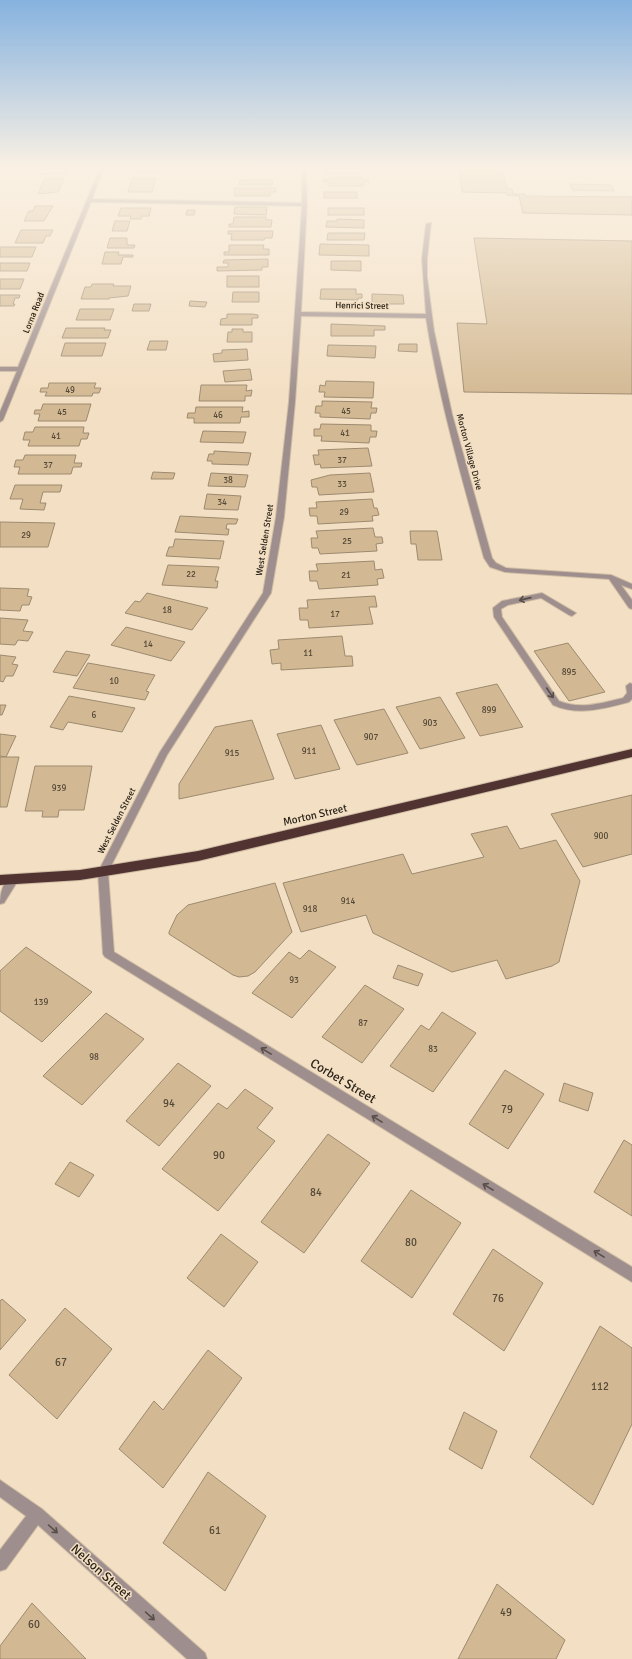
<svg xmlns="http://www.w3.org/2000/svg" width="632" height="1659" viewBox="0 0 632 1659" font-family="Signika,sans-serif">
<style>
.building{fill:#d3b993;stroke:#9c8a70}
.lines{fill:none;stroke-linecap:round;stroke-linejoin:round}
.minor-casing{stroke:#cfbda4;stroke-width:2}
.highway-casing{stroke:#cfbda4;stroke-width:2}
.minor{fill:#9e8e8d;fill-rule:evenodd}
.highway{fill:#513332;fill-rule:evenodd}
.oneway{stroke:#584d47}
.labels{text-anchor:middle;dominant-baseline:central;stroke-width:3;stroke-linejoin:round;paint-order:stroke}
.far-street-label{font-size:9px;fill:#292218;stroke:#f3dfc3}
.number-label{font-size:9px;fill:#544837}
.street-label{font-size:11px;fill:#292218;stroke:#f3dfc3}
.near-number-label{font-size:11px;fill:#544837}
.near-street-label{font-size:13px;fill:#292218;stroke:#f3dfc3}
</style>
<rect width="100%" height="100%" fill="#f3dfc3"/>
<g class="building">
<path d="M41,168H74L73,171H68L67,174H38Z"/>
<path d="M135,168H160L158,173H134Z"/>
<path d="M325,168H357L358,174H325Z"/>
<path d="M459,168H502L507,189H512L513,194H525L526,196L632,197V215L523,213L519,196L507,195V193L462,192Z"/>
<path d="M329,177H361V179H368L369,182H364V186H329V182H323V179H329Z"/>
<path d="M45,178H64L58,192L38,194Z"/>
<path d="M132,178H156L152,192H128Z"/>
<path d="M240,180H273L272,185H239Z"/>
<path d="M570,184L611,185L614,191L572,190Z"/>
<path d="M235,188H276L275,192H270V196H234Z"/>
<rect x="324" y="192" width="33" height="6"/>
<path d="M35,206H53L44,221H24L29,211H33Z"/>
<path d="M235,207H267L266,215L234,214Z"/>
<path d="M121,208H151L149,216H142L141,219H130L131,216H118Z"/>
<rect x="328" y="208" width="36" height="7"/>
<path d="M187,210H195L194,215H186Z"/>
<path d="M234,217H266V220H272L271,227H229V224H233Z"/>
<path d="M337,219L364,220V228L326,227L327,221H337Z"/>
<path d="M115,221H130L127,231H112Z"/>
<path d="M21,230H53L50,236H46L43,243H15Z"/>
<path d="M228,231H273L272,238H265L264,240H231L232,234H228Z"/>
<path d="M328,233H365L364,240H327Z"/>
<path d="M110,238H127V245H135L134,248H107Z"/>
<path d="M474,238L632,241V394L464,392L457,323L487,324Z"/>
<path d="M320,244L369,245V256L319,255Z"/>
<path d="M229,245H264L263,249H269V255H224V252H229Z"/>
<path d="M0,247H36L32,257H0Z"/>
<path d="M105,252H119L118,255H133V257H123L121,264H102Z"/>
<path d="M268,259V267H262V270L217,271V267H228V263H223L224,260Z"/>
<path d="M331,261H361V271L331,270Z"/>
<path d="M0,263H30L27,271H0Z"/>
<rect x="227" y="276" width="32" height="11"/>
<path d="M0,279H24L20,289H0Z"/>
<path d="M92,284H114L113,286H131L128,296L109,298V299H81L85,287H91Z"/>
<path d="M321,289H356V294H362V298H358V300L320,299Z"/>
<path d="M233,292H259V302H232Z"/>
<path d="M372,294L403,295L404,304H372Z"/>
<path d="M0,295H20L19,298H15L13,304H15L14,306H0Z"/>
<path d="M190,301L207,302L205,307L189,306Z"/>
<path d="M134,304H151L149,311H132Z"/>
<path d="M80,309H114L110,320H76Z"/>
<path d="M227,314H252L258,315V318H252V325H220L221,319L227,318Z"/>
<path d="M331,324L385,326V330H374V336H331Z"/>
<path d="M66,328H105L104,330H111L108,338H62Z"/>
<path d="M232,329H243V332H252V342H227L228,332H232Z"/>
<path d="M150,341H168L166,350H147Z"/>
<path d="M65,343H106L102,356H61Z"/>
<path d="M399,344H417V352L398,351Z"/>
<path d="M328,345L376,346L375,358L327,356Z"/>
<path d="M247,349L248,360L214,362L213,354L222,353V350Z"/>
<path d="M250,369L252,380L225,382L223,371Z"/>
<path d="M326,381L374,382L373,398L324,397L325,392H319L320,385L325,386Z"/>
<path d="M49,383H96L94,388H101L99,393H93L92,396H45L47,392H40L41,388H48Z"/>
<path d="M201,385H247L246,391L252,390L251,396H245V401H199Z"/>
<path d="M322,401L372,402L371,408H377L376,413H371L370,419L320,417V413H315L316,406H322Z"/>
<path d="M43,404H91L86,421H38L40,414H34L35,410H41Z"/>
<path d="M196,407H243L242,412L249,411V417H241L240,423H194V418H187L188,413H195Z"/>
<path d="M321,424L371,425V431H377L376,437H370L369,443L321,441L322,436H314V429H320Z"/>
<path d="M35,427H84L83,433H89L87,439H81L79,446H28L30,440H23L25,432H33Z"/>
<path d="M203,431L246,432L243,443L200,442Z"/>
<path d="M368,448L372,466L321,468L320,464L315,465L313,455H319L318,450Z"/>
<path d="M214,451L251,453L248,465L212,464V461H207L209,454H214Z"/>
<path d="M25,455H76L74,463H82L81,467H73L71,474H18L20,467H14L16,460H23Z"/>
<path d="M153,472L175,473L173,479H151Z"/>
<path d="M211,473L248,475L245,487L208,486Z"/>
<path d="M370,473L374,492L319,495L317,487H312L311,480L330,475Z"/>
<path d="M15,485H62L60,492H43L40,503H46L44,510L20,509L23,499H10Z"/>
<path d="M207,494L241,496L238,510L204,509Z"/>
<path d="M372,499L374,508H377L379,515L372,516L373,521L318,524L317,516H310L309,508H317L316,502Z"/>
<path d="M180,516L238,519L236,524H227L226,529H229L228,535L175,532Z"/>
<path d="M0,522L55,523L48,547H0Z"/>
<path d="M373,528L375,537H382L383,543L376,544L377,551L320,554L318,548H312L311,538H318L316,531Z"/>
<path d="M410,531H437L442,560H418L416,544H411Z"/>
<path d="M175,539L224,541L220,559L166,556L169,547H173Z"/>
<path d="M374,561L375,570L382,569L384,578L377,579L378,585L319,589L317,581H310L309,571H318L316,564Z"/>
<path d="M168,565L219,567L215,581H218L217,588L162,585Z"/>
<path d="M0,588L29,589L27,596L32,597L29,605H22L20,611L0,610Z"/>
<path d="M147,593L208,608L192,630L125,613L135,601L140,602Z"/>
<path d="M375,596L377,607H369L373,624L309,628L308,620H300L299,608H308L307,600Z"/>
<path d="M0,618L28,620L23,631L33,632L28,641L18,640L15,645L0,644Z"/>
<path d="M126,627L185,642L171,661L111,645Z"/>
<path d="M342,636L345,656H352L353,666L281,670V663L272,664L270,650L279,649L278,640Z"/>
<path d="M568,643L605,692L569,701L534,651Z"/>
<path d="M66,651L90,655L77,676L53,672Z"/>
<path d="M0,655L16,657L12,664L18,665L13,676H6L3,682L0,681Z"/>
<path d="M88,663L155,675L146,691L149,692L145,700L73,688Z"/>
<path d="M497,684L523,727L480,736L456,693Z"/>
<path d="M69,696L135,708L122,732L68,722L63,730L50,727Z"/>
<path d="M440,697L465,738L420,749L396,707Z"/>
<path d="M0,705H6L2,715H0Z"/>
<path d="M384,709L408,753L357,765L334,720Z"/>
<path d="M252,720L274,779L179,799V784L215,727Z"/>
<path d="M321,725L340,769L295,779L277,734Z"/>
<path d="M0,734L16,736L6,757L0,756Z"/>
<path d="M0,757H19L7,807H0Z"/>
<path d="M35,766H92L84,810H59L58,817H42L43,811H25Z"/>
<path d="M632,795V854L583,867L551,814Z"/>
<path d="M507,826L520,849L556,840L580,881L560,958L559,962L552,966L506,979L497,960L452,972L373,933L366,915L301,932L283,883L403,854L412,874L484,857L471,834Z"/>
<path d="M275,883L292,932L255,972L248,976L239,977L233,975L169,934V932L177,915L188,905Z"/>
<path d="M26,947L92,992L42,1042L0,1011V971Z"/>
<path d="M309,950L336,967L292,1018L252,993L289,952L300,959Z"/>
<path d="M398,965L423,974L418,986L393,978Z"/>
<path d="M365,985L404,1009L362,1063L322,1037Z"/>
<path d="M442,1012L476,1033L433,1092L390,1066L421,1025L429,1030Z"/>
<path d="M106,1013L144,1039L82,1105L43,1076Z"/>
<path d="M178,1063L211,1086L159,1146L126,1121Z"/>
<path d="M505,1070L544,1094L508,1149L469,1124Z"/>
<path d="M564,1083L593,1093L588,1111L559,1101Z"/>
<path d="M245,1089L273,1108L257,1128L275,1141L218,1211L162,1169L218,1103L227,1109Z"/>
<path d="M328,1134L370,1163L304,1253L261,1222Z"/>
<path d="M624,1140L632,1145V1216L594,1192Z"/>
<path d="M70,1162L94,1175L79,1197L55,1184Z"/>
<path d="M411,1190L461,1223L412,1298L361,1261Z"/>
<path d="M221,1234L258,1262L224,1307L187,1278Z"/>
<path d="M493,1249L543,1283L504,1351L453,1314Z"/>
<path d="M2,1299L26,1320L0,1350V1301Z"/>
<path d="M65,1308L112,1349L57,1419L9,1375Z"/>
<path d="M600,1326L632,1348V1424L593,1505L530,1457Z"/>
<path d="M208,1350L242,1378L163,1488L119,1449L154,1401L163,1410Z"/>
<path d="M464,1412L497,1431L482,1469L449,1449Z"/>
<path d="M208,1472L266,1516L225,1591L163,1543Z"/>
<path d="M497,1584L565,1640L556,1659H458Z"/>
<path d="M32,1603L86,1659H0V1646Z"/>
</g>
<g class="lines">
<defs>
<g id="minor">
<path d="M100,168H104L92,199L302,203V168H306L307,205L301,312L426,314L422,259L426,224L431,223L427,259V277L434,331L452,414L492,558L496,563L506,568L611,575L632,584V589L621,585L632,600V609L629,608L609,579L505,572L490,567L484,558C462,479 439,399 426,318L301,316L295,402L284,517L271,593L167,755L108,872L114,952L632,1267V1282L105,957L103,954L98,872L160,752L263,593L276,517L289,402L302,206L91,202L3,420L0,422V412L17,371H0V367H18Z"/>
<path d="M542,593L576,613L572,616L569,615L541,598L508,605L501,609L502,617L559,701C580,710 602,703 623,698L627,693L626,686L630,683L632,684V699L629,702C603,709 578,716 553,705L494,617L493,608L502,601Z"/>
<path d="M14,875L18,876L19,879L4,903L0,904C0,894 3,879 14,875Z"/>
<path d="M0,1480L42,1509L205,1653L207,1659H187L38,1525L6,1569L0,1571V1550L26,1516L0,1497Z"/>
</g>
<path id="highway" d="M632,749V757L198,861L80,880L0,885V875L80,870L198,851Z"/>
</defs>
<use href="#minor" class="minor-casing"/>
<use href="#highway" class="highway-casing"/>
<use href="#minor" class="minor"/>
<use href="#highway" class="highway"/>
</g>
<defs><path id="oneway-shaft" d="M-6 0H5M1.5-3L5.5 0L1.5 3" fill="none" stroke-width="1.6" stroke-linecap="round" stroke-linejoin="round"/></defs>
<g class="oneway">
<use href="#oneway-shaft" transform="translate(525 599) rotate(167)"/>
<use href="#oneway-shaft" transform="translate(550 693) rotate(56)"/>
<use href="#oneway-shaft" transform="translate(266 1051) rotate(-149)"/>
<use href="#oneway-shaft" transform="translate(377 1119) rotate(-149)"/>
<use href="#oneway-shaft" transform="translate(488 1187) rotate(-149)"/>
<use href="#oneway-shaft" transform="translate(599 1254) rotate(-149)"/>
<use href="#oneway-shaft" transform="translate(53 1529) rotate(42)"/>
<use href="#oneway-shaft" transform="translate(150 1616) rotate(42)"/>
</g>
<linearGradient id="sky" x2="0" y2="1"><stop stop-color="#86b2df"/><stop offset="0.42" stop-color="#faf1e4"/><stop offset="1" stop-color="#faf1e4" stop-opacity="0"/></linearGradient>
<rect width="632" height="400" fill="url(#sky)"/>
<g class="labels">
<g class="far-street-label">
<text transform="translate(362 306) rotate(1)">Henrici Street</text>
<text transform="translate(34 313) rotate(-68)">Lorna Road</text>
<text transform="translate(469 452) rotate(75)">Morton Village Drive</text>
<text transform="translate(265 540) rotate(-81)">West Selden Street</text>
<text transform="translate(117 821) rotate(-63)">West Selden Street</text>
</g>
<g class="number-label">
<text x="70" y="390">49</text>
<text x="346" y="411">45</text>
<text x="62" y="412">45</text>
<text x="218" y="415">46</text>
<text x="345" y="433">41</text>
<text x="56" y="436">41</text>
<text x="342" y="460">37</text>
<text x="48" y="465">37</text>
<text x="228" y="480">38</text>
<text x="342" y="484">33</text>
<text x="222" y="502">34</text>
<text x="344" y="512">29</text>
<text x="26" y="535">29</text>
<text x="347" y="541">25</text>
<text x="191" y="574">22</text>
<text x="346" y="575">21</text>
<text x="167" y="610">18</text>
<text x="335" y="614">17</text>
<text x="148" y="644">14</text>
<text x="308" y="653">11</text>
<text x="569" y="672">895</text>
<text x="114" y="681">10</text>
<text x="489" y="710">899</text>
<text x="94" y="715">6</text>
<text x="430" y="723">903</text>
<text x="371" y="737">907</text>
<text x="309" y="751">911</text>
<text x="232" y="753">915</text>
<text x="59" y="788">939</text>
<text x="601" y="836">900</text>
<text x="348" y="901">914</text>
<text x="310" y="909">918</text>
<text x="294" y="980">93</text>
<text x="41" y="1002">139</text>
<text x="363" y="1023">87</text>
<text x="433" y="1049">83</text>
<text x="94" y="1057">98</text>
</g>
<g class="street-label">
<text transform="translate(315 815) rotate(-13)">Morton Street</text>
</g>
<g class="near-number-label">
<text x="169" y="1103">94</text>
<text x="507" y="1109">79</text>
<text x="219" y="1155">90</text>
<text x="316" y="1192">84</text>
<text x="411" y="1242">80</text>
<text x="498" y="1298">76</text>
<text x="61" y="1362">67</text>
<text x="600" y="1386">112</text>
<text x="215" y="1530">61</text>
<text x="506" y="1612">49</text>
<text x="34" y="1624">60</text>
</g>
<g class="near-street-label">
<text transform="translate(343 1081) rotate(31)">Corbet Street</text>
<text transform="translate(101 1572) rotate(42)">Nelson Street</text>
</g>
</g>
</svg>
